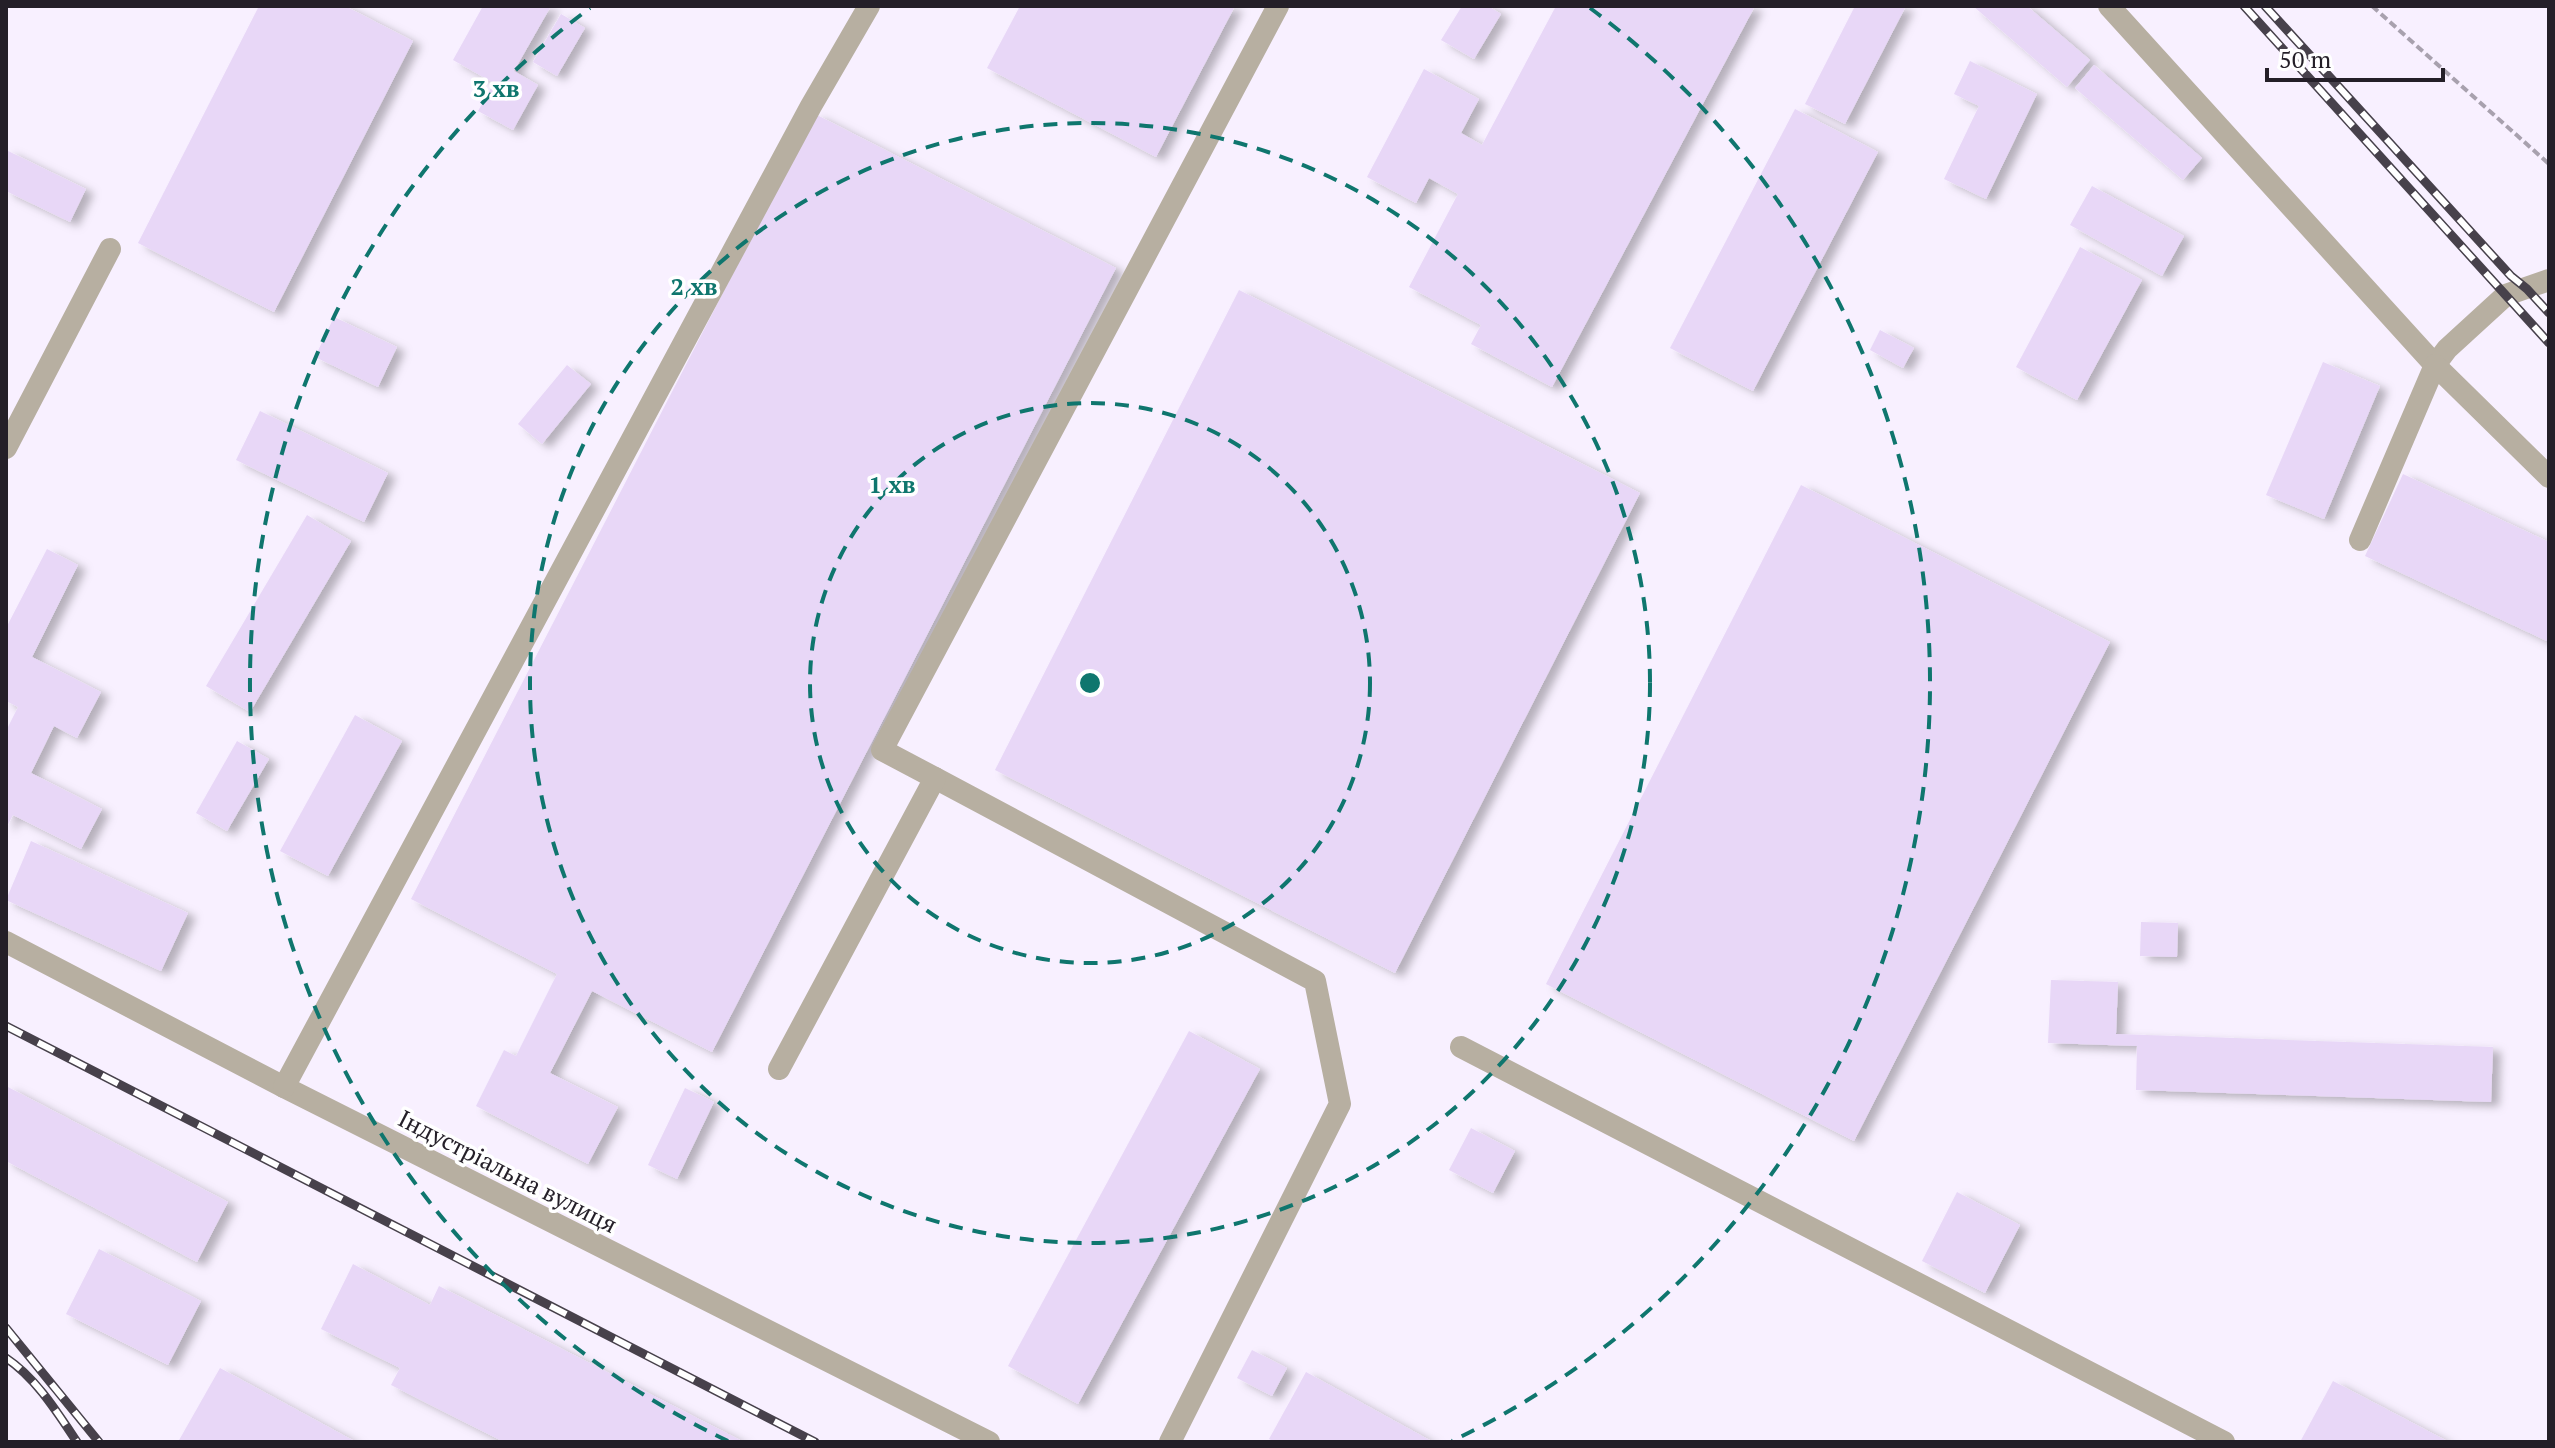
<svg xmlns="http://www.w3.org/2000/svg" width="2555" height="1448" viewBox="0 0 2555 1448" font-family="'PT Serif',serif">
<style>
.building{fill:#e8d7f7;filter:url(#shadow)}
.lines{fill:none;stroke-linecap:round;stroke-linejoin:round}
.path{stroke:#a8a1ae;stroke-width:4;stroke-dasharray:8 4;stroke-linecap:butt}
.minor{stroke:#b7afa1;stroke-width:22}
.rail-casing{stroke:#47414b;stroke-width:9}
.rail{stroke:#fff;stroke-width:6;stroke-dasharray:18;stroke-linecap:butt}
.ring{fill:none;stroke:#0f766e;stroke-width:4;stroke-dasharray:14 10}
.labels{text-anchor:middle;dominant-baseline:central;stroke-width:7;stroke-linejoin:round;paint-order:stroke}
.street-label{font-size:24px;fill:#241f28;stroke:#fff}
.centre{fill:#0f766e;stroke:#fff;stroke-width:4}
.ring-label{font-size:24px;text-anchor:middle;font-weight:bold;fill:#0f766e;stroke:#fff;stroke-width:7;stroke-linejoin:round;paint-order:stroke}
</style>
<defs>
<filter id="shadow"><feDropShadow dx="8" dy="4.5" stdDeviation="4" flood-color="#0004"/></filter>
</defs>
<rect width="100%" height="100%" fill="#f8f0ff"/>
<g class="building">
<path d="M259,6H345L413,41L274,312L138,243Z"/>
<path d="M483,6H551L514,71L538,85L513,130L478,111L494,83L453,60Z"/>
<path d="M1020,6H1235L1156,157L987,68Z"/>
<path d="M1462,6H1488L1501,14L1474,59L1441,40Z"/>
<path d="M1556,6H1755L1552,387L1471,344L1481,325L1409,287L1458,194L1429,178L1416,203L1367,177L1424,69L1479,99L1461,133L1482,145Z"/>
<path d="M1855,6H1906L1845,124L1805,104Z"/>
<path d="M1973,6H2027L2090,60L2067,87Z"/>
<path d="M561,14L585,28L557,76L533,62Z"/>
<path d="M1970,61L2037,94L1986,199L1944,179L1979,106L1954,94Z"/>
<path d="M2094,65L2202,158L2183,180L2075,88Z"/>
<path d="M1795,109L1878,152L1753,391L1670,348Z"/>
<path d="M815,114L1116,268L712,1052L592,991L550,1073L618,1107L588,1164L476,1106L504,1050L516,1056L557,974L411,899Z"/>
<path d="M6,150L86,189L70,222L6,191Z"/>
<path d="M2092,186L2184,236L2162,276L2070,225Z"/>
<path d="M2080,247L2142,280L2077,400L2016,367Z"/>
<path d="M1239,290L1640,493L1395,973L995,770Z"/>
<path d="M334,317L397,347L378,387L315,357Z"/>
<path d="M1880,330L1914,348L1903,368L1870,350Z"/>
<path d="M2323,362L2380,386L2324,519L2266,495Z"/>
<path d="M567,365L591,384L542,444L518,424Z"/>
<path d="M260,411L388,473L364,522L236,460Z"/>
<path d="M2403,474L2549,542V642L2365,556Z"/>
<path d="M1801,485L2110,642L1854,1141L1546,984Z"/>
<path d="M307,515L351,541L250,712L206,686Z"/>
<path d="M47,549L78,565L32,657L101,692L77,738L54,726L31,773L102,809L81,849L13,815L6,828V731L18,707L6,701V628Z"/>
<path d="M355,715L402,741L328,876L280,851Z"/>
<path d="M237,741L269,759L227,831L196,813Z"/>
<path d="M31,841L188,913L161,971L6,900Z"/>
<path d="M2141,922L2178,923L2177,957L2140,956Z"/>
<path d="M2051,980L2118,982L2116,1034L2493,1047L2491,1102L2136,1090L2137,1046L2048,1043Z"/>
<path d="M1189,1031L1260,1069L1078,1404L1008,1366Z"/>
<path d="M6,1086L228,1202L197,1262L6,1161Z"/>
<path d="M685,1088L714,1102L677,1179L648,1165Z"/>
<path d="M1471,1128L1515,1151L1493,1193L1449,1170Z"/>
<path d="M1957,1192L2020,1225L1985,1293L1922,1261Z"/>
<path d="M99,1249L201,1301L168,1365L66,1314Z"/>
<path d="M353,1264L430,1305L439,1286L744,1442H504L391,1385L400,1368L321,1329Z"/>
<path d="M1252,1350L1287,1368L1272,1396L1237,1378Z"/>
<path d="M220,1368L356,1442H178Z"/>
<path d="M1306,1372L1433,1442H1275L1269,1439Z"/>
<path d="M2333,1381L2449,1442H2300Z"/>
</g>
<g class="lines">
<path class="path" d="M2372,6L2549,164"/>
<g class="minor">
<path d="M2109,6L2435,365L2447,349L2506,295L2549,280"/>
<path d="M6,448L110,249"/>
<path d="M2360,540L2435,365L2549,477"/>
<path d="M935,778L1315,981L1340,1104L1170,1442"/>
<path d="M6,942L284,1087L989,1442"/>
<path d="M1461,1047L2224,1442"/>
<path d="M779,1069L935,778L882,750L1278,6"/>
<path d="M284,1087L811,106L869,6"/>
</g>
<defs>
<g id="rail">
<path d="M2244,6L2549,343"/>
<path d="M2265,6L2511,276L2527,289L2549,313"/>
<path d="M6,1026L815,1442"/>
<path d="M6,1328L99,1442"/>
<path d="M6,1358C36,1378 57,1412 77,1442"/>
</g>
</defs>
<use href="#rail" class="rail-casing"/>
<use href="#rail" class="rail"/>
</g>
<g class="ring">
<circle cx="1090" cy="683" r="280"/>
<circle cx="1090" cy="683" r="560"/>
<path d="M728 1441A840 840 0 0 1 590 8M1590 8A840 840 0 0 1 1452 1441"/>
</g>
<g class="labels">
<g class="street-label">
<text transform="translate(508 1171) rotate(27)">Індустріальна вулиця</text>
</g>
</g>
<circle cx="1090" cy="683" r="12" class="centre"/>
<g class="ring-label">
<text x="496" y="97">3 хв</text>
<text x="694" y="295">2 хв</text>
<text x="892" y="493">1 хв</text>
</g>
<rect width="2555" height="1448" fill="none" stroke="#241f28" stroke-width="16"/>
<path d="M2267 68v12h176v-12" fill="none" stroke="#241f28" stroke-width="4"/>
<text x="2279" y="68" font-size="24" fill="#241f28" stroke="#ffffff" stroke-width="6" paint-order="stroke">50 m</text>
</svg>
